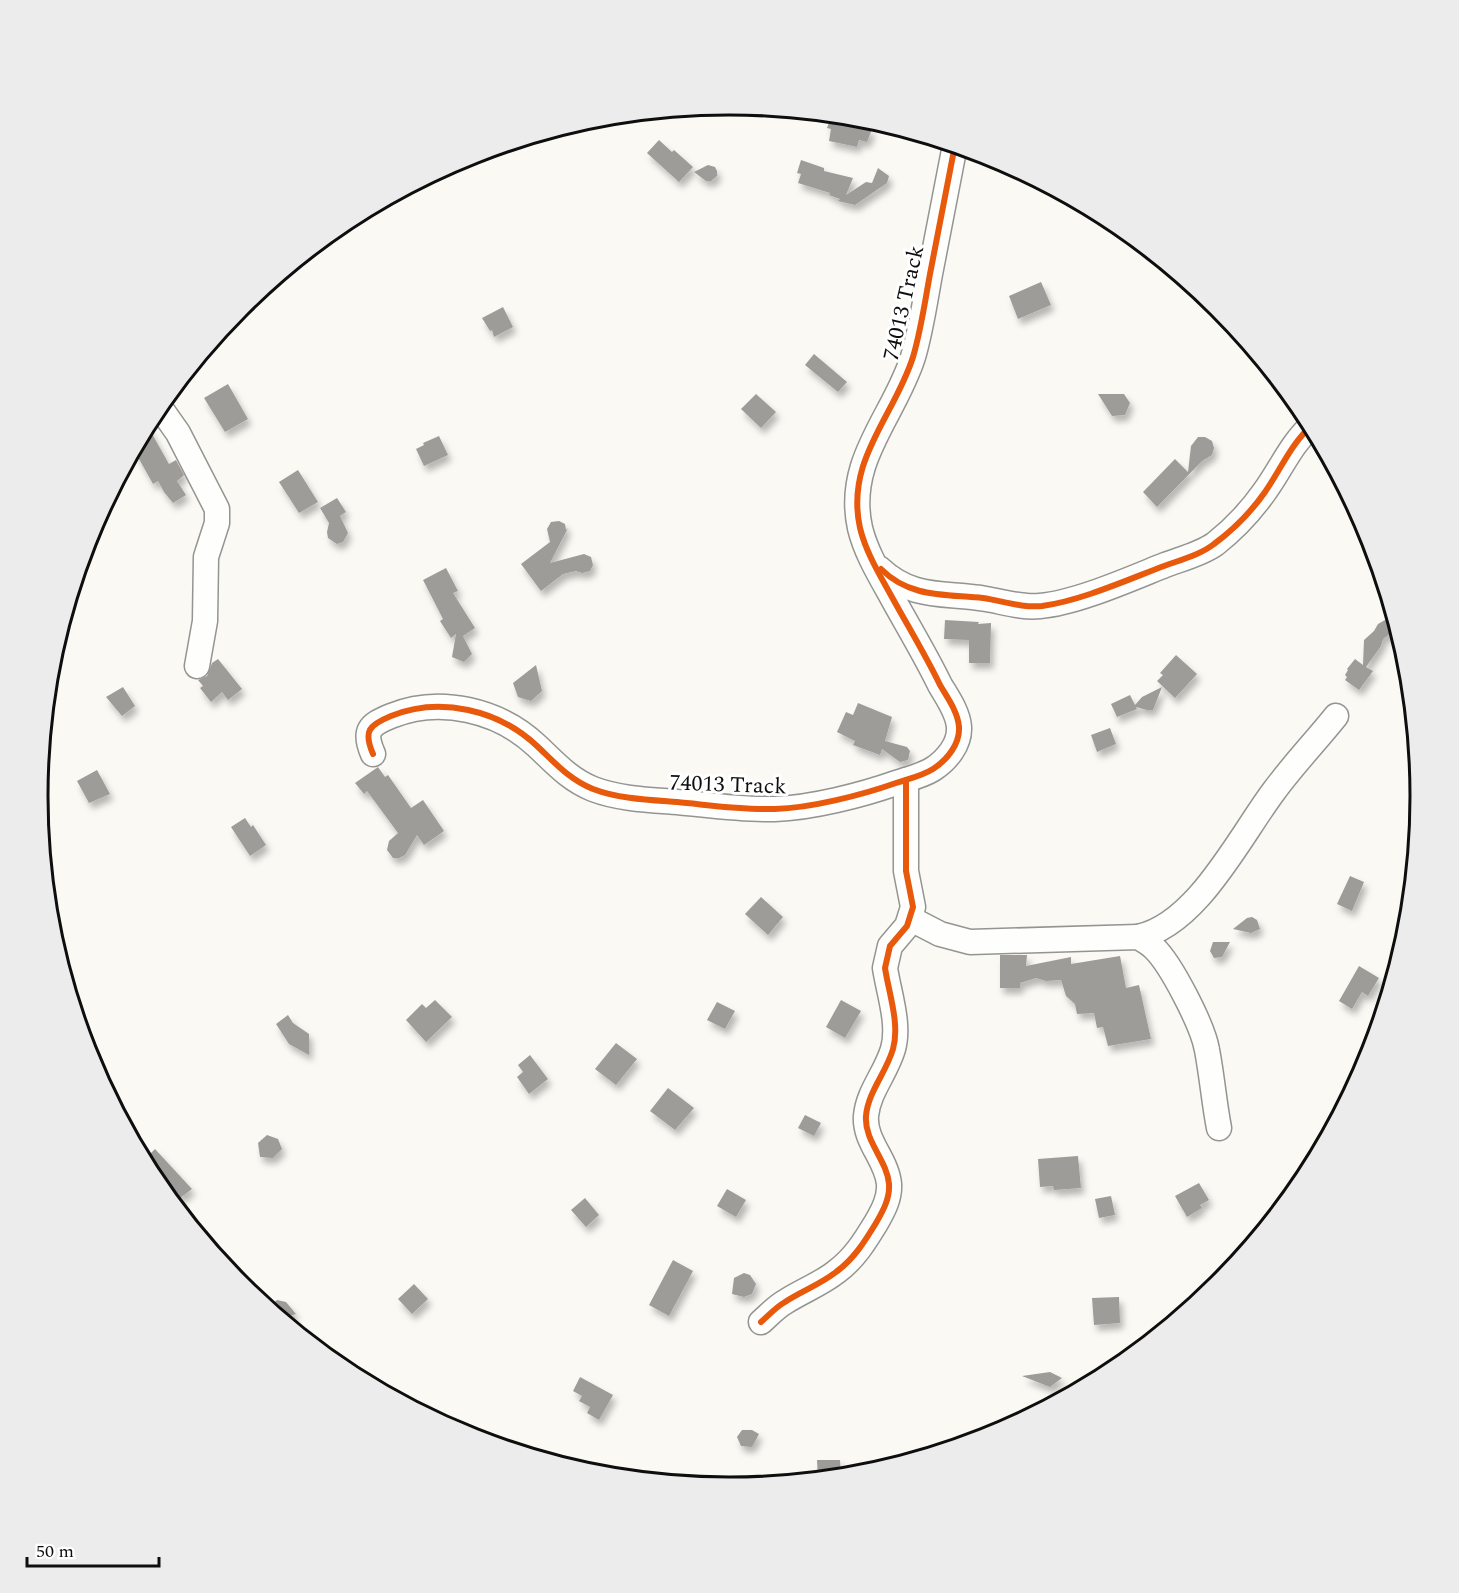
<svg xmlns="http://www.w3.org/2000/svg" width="1459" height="1593" viewBox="0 0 1459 1593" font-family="Spectral,serif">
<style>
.building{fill:#9e9c99;filter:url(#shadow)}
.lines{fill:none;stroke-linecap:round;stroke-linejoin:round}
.minor-casing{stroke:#949492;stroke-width:27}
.minor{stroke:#fefefd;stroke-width:24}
.cycleway-casing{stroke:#fff;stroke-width:10}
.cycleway{stroke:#e8590c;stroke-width:6}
.labels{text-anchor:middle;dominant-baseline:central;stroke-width:6;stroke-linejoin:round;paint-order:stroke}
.street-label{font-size:22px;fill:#0e0e0e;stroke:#fff}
.rim{fill:none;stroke:#0e0e0e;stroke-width:3}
</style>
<defs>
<filter id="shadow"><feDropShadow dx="3.5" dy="6" stdDeviation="3" flood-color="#0004"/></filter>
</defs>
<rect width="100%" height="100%" fill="#faf9f4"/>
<g class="building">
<path d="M830,120L872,129L867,142L859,140L857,147L829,141L831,129L827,128Z"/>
<path d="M659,140L672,152L674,150L693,167L679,182L647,153Z"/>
<path d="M801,160L824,168V171L853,178L846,195L866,182L872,183L878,168L889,176L887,183L855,205L838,201L840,199L829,195L830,193L798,183L801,174L797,173Z"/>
<path d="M708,165L715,167L717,171V176L711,181H706L694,172Z"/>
<path d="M1041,282L1051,305L1018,319L1009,296Z"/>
<path d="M503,307L513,327L494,337L492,330L490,331L482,318Z"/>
<path d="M814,354L847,382L838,392L805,365Z"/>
<path d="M228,384L248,419L225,432L204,398Z"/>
<path d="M756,394L776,412L761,428L741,409Z"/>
<path d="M1098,394H1124L1130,403L1125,415L1112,416Z"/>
<path d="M147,425L169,464L176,460L184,475L177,481L186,495L173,503L164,492L158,481L153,484L134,450Z"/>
<path d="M439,436L448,455L424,466L416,449L424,445L423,443Z"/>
<path d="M1198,437H1205L1212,441L1214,448L1212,455L1202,461L1157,507L1143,492L1175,459L1188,472L1191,446Z"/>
<path d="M298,470L318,502L299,513L279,482Z"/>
<path d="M337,498L346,512L340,516L348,533L343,542L337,544L328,538L327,532L329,523L320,508Z"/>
<path d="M559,521L565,524L566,530L568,528L550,563L584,554L591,557L593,565L590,571L582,573L576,571L563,574L541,591L521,564L550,542L547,529L551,522Z"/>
<path d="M446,568L458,591L453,593L475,628L463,636L472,654L464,662L452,657L456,634L451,638L440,621L443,619L423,580Z"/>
<path d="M945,620L979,622L978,624L991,623L990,663H969V640L944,639Z"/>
<path d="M1385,620L1392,625L1391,633L1383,639L1381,646L1366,667L1373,671L1359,690L1345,680L1347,677L1345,675L1348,670L1347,669L1355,659L1363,665L1364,640L1374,631L1378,624Z"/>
<path d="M1176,655L1197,674L1175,698L1157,681L1163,675L1160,673Z"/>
<path d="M218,659L242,689L228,700L222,692L211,702L200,688L203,686L198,680L207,676L212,663Z"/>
<path d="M536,665L542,691L531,701L518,697L513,683Z"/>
<path d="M123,687L135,706L122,716L106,697Z"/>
<path d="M1162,687L1153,710H1147L1136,707L1137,709L1117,717L1111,704L1130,695L1135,705L1142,697Z"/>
<path d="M858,703L892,717L885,741L907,747L910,751L908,760L900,762L882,749L880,755L853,745L855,741L837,732L846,712L853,715Z"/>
<path d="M1110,728L1116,744L1097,752L1091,735Z"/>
<path d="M378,767L385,777L388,775L411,808L423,800L444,831L424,845L417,835L405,855L399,858H393L387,850L389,841L398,833L367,791L364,794L355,783Z"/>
<path d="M97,770L110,794L89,803L77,781Z"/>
<path d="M245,818L251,827L253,825L266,845L250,856L231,827Z"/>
<path d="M1350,876L1364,882L1352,911L1337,904Z"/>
<path d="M761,897L783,917L768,935L745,914Z"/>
<path d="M1252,917L1257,920L1260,929L1251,933L1233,929L1247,918Z"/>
<path d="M1213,942H1230L1222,957L1214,958L1210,951Z"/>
<path d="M1000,955H1027L1026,966L1071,957V964L1120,956L1126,988L1139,985L1151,1039L1108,1046L1103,1027L1097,1028L1094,1013L1077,1014L1075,1004L1066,996L1061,980L1046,981L1036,978L1020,983V988H1000Z"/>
<path d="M1359,966L1379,978L1368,996L1362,992L1352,1009L1339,1001Z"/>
<path d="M435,1000L452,1017L426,1042L406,1020L422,1004L426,1008Z"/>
<path d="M841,1000L861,1011L845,1038L826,1027Z"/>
<path d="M717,1002L735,1011L725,1029L707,1020Z"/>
<path d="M288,1015L293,1023L309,1034V1055L289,1044L276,1024Z"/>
<path d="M616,1043L637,1059L616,1085L595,1069Z"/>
<path d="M530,1055L548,1079L529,1094L517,1077L523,1072L518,1065Z"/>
<path d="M668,1088L694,1108L675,1130L650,1111Z"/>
<path d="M805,1115L821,1123L814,1136L798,1128Z"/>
<path d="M267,1135L278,1139L282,1149L273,1158L260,1157L258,1143Z"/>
<path d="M155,1149L192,1189L180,1198L145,1159Z"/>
<path d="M1078,1156L1081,1188L1054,1190L1053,1186L1040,1187L1038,1159Z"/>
<path d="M1199,1183L1209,1200L1200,1205L1202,1208L1187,1217L1175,1196Z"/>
<path d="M727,1189L746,1200L736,1217L717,1206Z"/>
<path d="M1111,1196L1115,1215L1099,1218L1095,1199Z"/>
<path d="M585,1198L599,1215L586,1227L571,1210Z"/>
<path d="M673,1260L693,1271L669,1316L649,1305Z"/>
<path d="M744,1273L750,1275L756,1284L752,1294L744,1297L732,1294L734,1278Z"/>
<path d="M414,1284L428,1299L412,1314L398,1299Z"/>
<path d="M1119,1297L1120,1323L1094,1325L1092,1298Z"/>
<path d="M277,1300L286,1302L296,1314L280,1319L268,1308Z"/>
<path d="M1050,1372L1062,1378L1050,1387L1022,1376Z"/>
<path d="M580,1377L613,1395L599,1420L587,1413L590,1407L579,1401L582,1396L573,1391Z"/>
<path d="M742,1430H752L759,1434L752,1447L741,1446L737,1437Z"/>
<path d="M817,1460H840L841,1478L818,1480Z"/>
</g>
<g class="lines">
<defs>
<g id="minor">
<path d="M159,406L178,433L217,509V523L206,557L205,621L197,666"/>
<path d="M880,569C913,600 945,592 986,599C1004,602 1022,608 1040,606C1076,603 1130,579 1165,565C1181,559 1201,554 1215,544C1234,529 1251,511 1265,491C1281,469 1291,444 1312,425"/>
<path d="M373,754C363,731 369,725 391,716C440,696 499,710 537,746C555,763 570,780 593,789C619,799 650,800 677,802C709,805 742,810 775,809C811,808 862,795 896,783C908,779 922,776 933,769C947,760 960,744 959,727C958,712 947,697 940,685C926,656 909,628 893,599C881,577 866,553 860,528C845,460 894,417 913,357C921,330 925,301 930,274C938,231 947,188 955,145"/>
<path d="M911,919L940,934L970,942L1138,937C1143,940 1149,943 1154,948C1171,964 1203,1026 1207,1050C1212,1076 1214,1102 1219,1128"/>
<path d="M1138,937C1197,925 1240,836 1274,791C1293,765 1316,741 1336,716"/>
<path d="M761,1322C769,1315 776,1307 785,1302C802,1291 821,1284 836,1272C854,1259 865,1241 876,1223C883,1211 890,1198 889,1184C887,1160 864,1141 866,1116C868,1092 886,1073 893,1049C900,1024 889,994 885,968L890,946L907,926L913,907L906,871V780"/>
</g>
</defs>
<use href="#minor" class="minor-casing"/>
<use href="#minor" class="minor"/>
<defs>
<g id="cycleway">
<path d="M881,569C910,598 945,594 983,598C1003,601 1022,608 1042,606C1080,601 1127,580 1164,566C1180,560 1200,555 1214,544C1233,530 1251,512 1265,492C1281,469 1291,444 1312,425"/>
<path d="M373,754C363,731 369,725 391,716C440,696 499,710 537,746C555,763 570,780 593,789C619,799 650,800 677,802C709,805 742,810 775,809C811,808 862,795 896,783C908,779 922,776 933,769C947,760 960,744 959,727C958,712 947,697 940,685C926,656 909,628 893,599C881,577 866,553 860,528C845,460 894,417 913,357C921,330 925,301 930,274C938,231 947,188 955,145"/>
<path d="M761,1322C769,1315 776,1307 785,1302C802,1291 821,1284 836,1272C854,1259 865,1241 876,1223C883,1211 890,1198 889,1184C887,1160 864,1141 866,1116C868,1092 886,1073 893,1049C900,1024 889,994 885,968L890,946L907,926L913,907L906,871V780"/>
</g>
</defs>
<use href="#cycleway" class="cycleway-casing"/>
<use href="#cycleway" class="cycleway"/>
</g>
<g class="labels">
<g class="street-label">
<text transform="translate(904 303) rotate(-77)">74013 Track</text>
<text transform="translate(728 785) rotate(2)">74013 Track</text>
</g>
</g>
<path d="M0 0H1459V1593H0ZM48 796a681 681 0 1 1 1362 0a681 681 0 1 1-1362 0Z" fill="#ececec" fill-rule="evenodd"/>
<path class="rim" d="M48 796a681 681 0 1 1 1362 0a681 681 0 1 1-1362 0Z"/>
<path d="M27 1557v9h132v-9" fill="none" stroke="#0e0e0e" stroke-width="3"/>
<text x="36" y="1557" font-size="18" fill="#0e0e0e" stroke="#ffffff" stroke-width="4.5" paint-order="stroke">50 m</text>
</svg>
